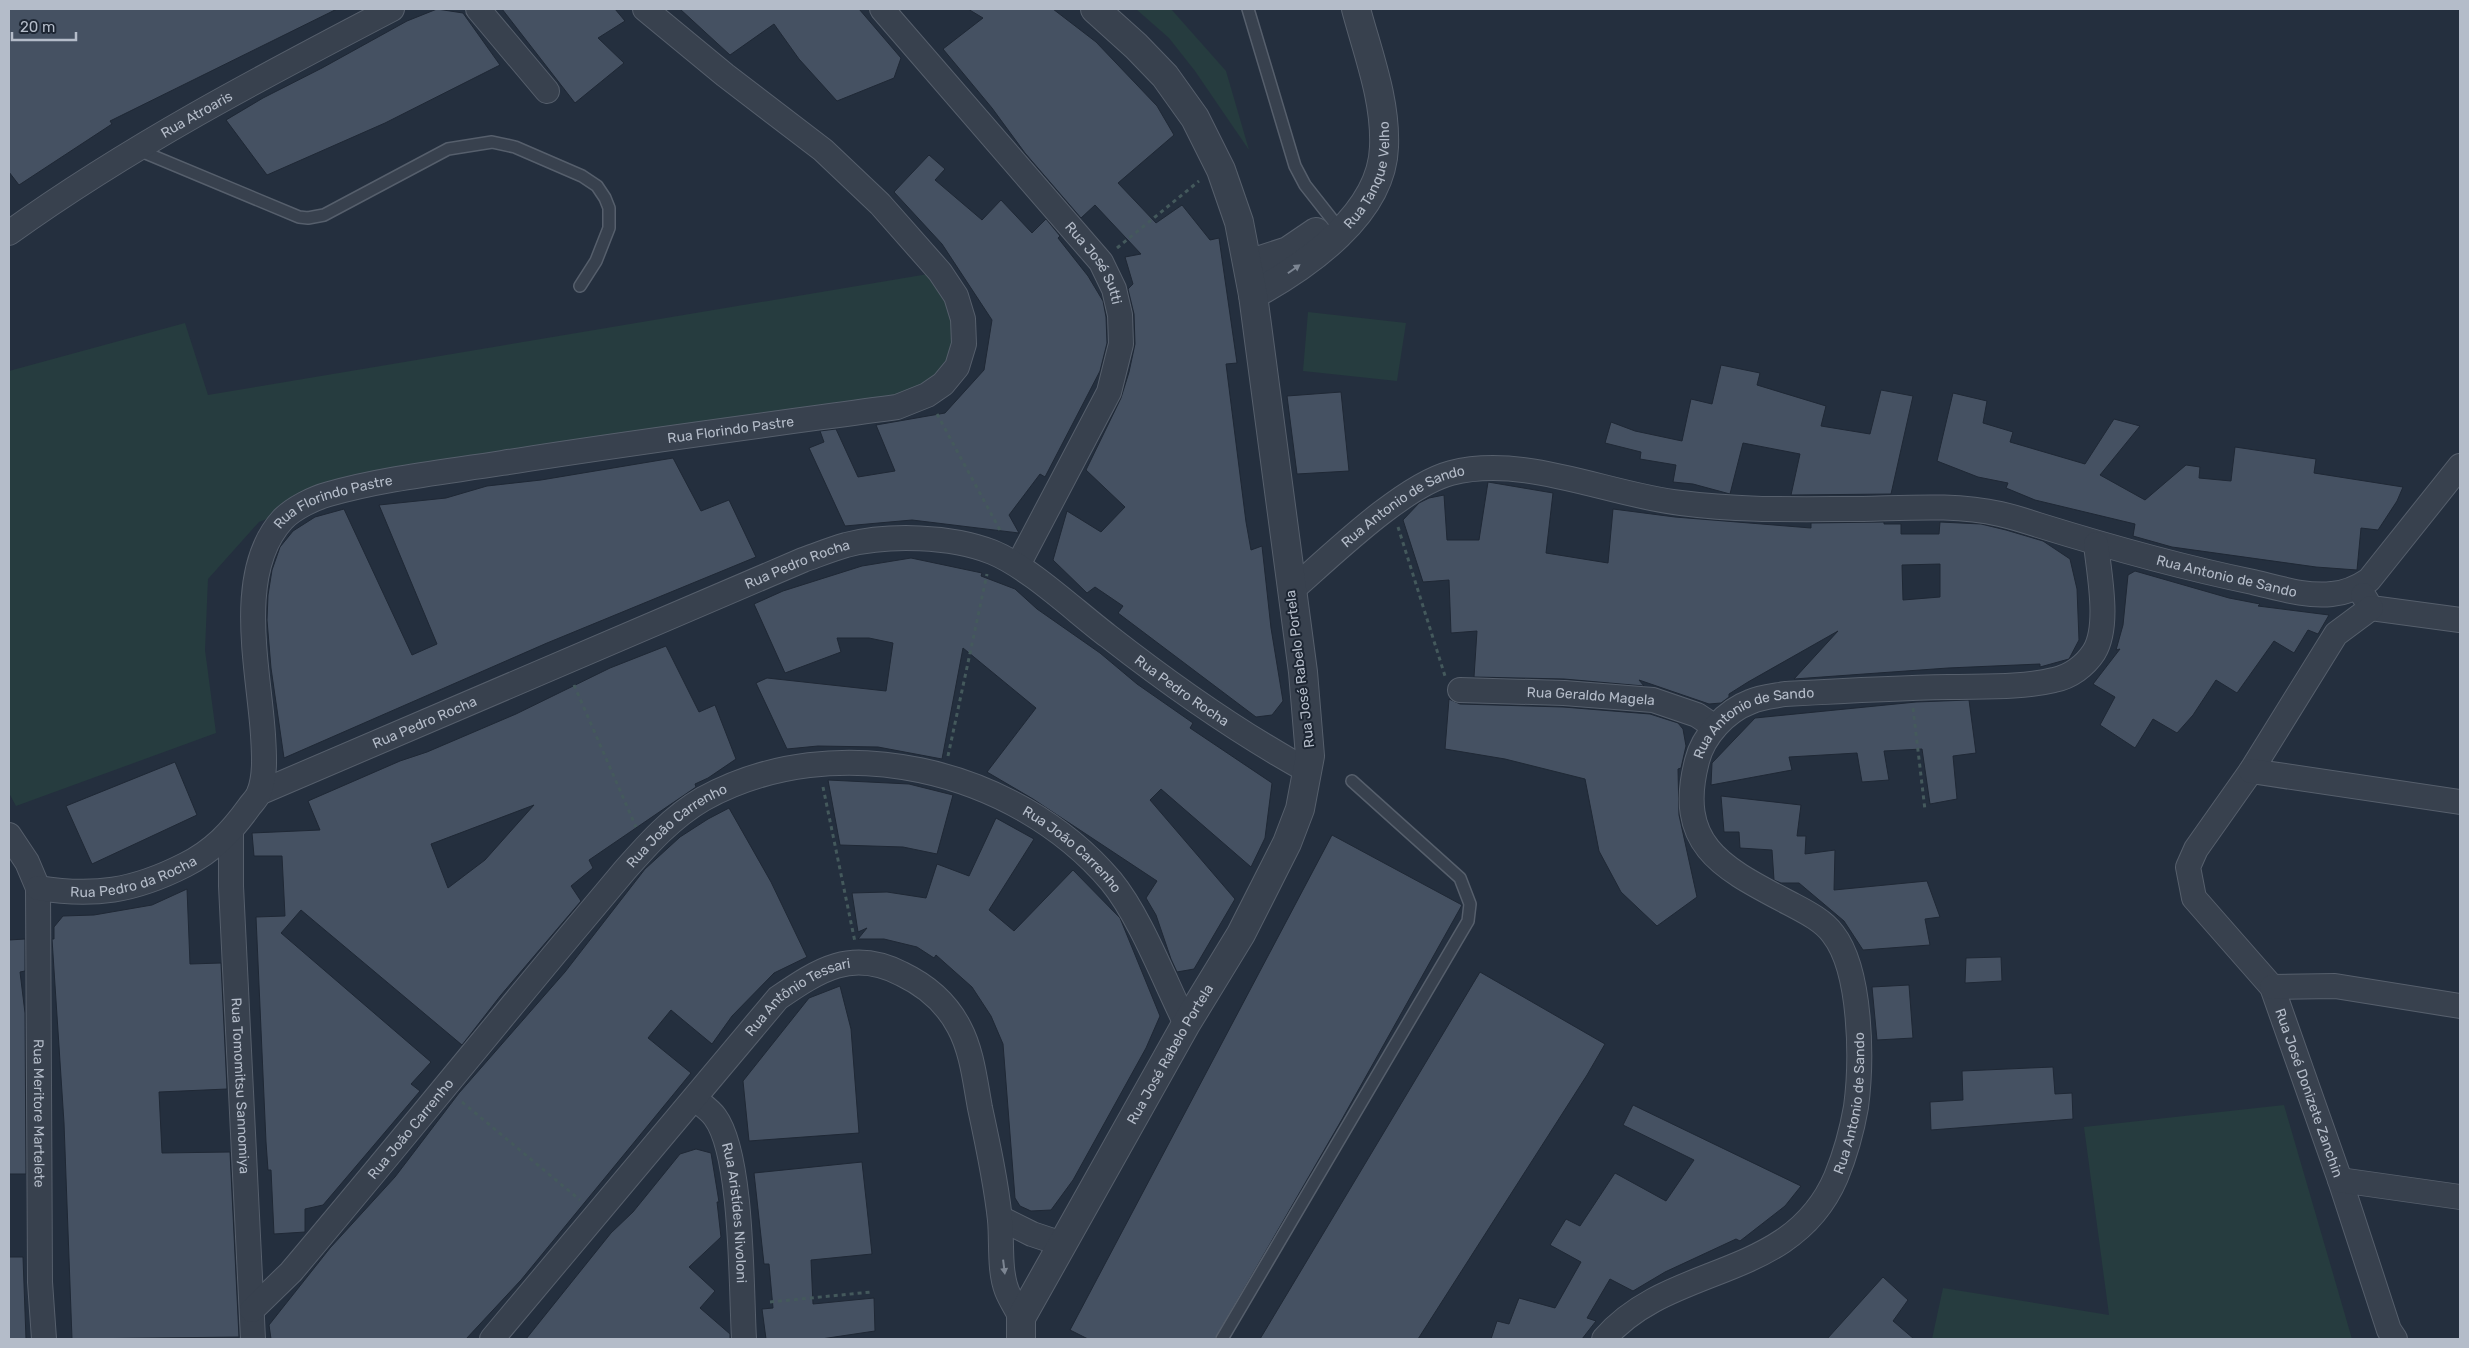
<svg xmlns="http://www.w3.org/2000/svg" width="2469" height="1348" viewBox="0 0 2469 1348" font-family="Rubik,sans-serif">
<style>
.green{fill:#263c3f}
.building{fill:#455162;stroke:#1f2835;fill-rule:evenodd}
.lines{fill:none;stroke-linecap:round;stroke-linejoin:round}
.service-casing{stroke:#565f6c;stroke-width:14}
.minor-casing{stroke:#565f6c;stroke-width:26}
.tertiary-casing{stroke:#565f6c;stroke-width:30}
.path{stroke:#44595c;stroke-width:3;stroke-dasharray:4 4;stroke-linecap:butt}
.service{stroke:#38414e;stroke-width:11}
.minor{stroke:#38414e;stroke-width:24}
.tertiary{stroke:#38414e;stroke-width:28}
.oneway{fill:#7c8592}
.labels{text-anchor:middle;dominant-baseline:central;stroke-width:4;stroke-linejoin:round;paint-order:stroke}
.street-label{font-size:14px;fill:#b4bcc9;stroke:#1d2633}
</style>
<rect width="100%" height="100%" fill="#242f3e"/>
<g class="green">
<path d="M1136,9H1171L1226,71L1249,150L1195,71L1169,38Z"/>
<path d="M940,272L963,319L943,384L897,407L304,505L259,522L208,579L205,650L216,733L16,806L9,793V371L185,323L208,395Z"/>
<path d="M1308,312L1406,323L1397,381L1303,371Z"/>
<path d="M2284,1105L2352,1339H1932L1943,1288L2109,1315L2084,1127Z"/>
</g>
<g class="building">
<path d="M9,9H337L110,121L112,124L19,185L9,172Z"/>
<path d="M437,9L463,13L500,65L385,123L267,175L226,120L263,98L322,68L407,21Z"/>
<path d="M502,9H615L625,21L598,38L624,63L575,103Z"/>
<path d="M680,9H859L901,58L894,78L837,101L799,59L774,24L730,55Z"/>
<path d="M968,9H1053L1096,42L1157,106L1174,135L1118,183L1156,223L1182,205L1210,240L1219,238L1237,363L1226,364L1246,522L1251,550L1262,546L1271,628L1283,701L1272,715L1256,717L1118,613L1123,606L1095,587L1087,593L1053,560L1067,511L1101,532L1125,507L1086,470L1121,398L1129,372L1135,344L1134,314L1128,289L1133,284L1125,257L1141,254L1095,205L1081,218L1025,153L992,108L943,49L983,18Z"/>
<path d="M929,155L945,169L935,180L982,220L1001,200L1032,233L1046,219L1060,236L1058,238L1088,276L1103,301L1106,317L1107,343L1100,371L1045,477L1040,474L1009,515L1019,533L912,520L845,526L809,448L824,442L820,431L836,429L858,477L895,471L876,425L945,413L984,370L992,320L942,244L894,192Z"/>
<path d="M1721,365L1760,373L1757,385L1826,406L1821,426L1870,434L1881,390L1913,396L1891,494L1791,495L1800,454L1743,443L1730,494L1693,484L1673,482L1676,465L1640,459L1641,452L1605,443L1611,422L1635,431L1682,441L1691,399L1712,404Z"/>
<path d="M1341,392L1349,471L1297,474L1287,396Z"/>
<path d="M1953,393L1987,401L1983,423L2013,432L2010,442L2085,464L2114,419L2140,426L2100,475L2145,500L2186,465L2200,467L2199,478L2231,481L2235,447L2316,459L2314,473L2403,487L2397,501L2378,530L2361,528L2357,570L2316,567L2172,547L2133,536L2135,524L2035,500L2006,488L2008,483L1978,477L1937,461Z"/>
<path d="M673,458L701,511L729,500L756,557L547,643L284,758L271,668L267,620L268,595L272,570L280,547L293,531L315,517L344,509L412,655L437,644L379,505L446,498L487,486L541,480Z"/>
<path d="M1488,482L1553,493L1546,553L1608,563L1613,509L1675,517L1811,528V523L1884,522V524H1901V534H1939L1940,522L1981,524L2006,530L2043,541L2070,559L2077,589L2079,640L2069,659L2040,667V664L1948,668L1794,679L1838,631L1748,682L1729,694V697L1721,703L1709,704L1639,680L1644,686L1564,679L1474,677L1477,631L1451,633L1449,580L1423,582L1403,520L1419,503L1429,498L1444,495L1447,540H1479ZM1940,564V597L1903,600L1902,565Z"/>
<path d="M911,558L982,573L981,576L1015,589L1037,609L1100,653L1137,684L1193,723L1190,728L1272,783L1265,838L1251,867L1161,789L1150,800L1235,899L1194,969L1177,972L1171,959L1156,915L1146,898L1157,881L1033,799L987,772L1036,708L963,648L942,759L878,747L818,746L787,749L756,683L767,678L886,691L893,643L869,638H837L841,652L785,673L754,604L783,591L862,566Z"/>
<path d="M2135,571L2229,598L2260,604L2258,606L2329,615L2318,634L2308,630L2294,653L2274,641L2237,693L2216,680L2193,715L2177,733L2153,719L2135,748L2100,725L2115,697L2093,684L2120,649L2116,650L2123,625L2128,575Z"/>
<path d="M666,646L699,712L715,705L736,759L708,778L695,784L696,787L589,860L593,868L571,886L581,901L501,995L462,1045L301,910L281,933L431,1062L411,1084L420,1091L323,1205L305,1209V1232L274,1234L271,1170H268L266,1142L256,917L285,916L282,856H254L252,833L320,830L308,801L400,761L427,752L516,714L610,668ZM534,805L485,860L448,888L431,844Z"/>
<path d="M1449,699L1460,704L1563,707L1650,714L1678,723L1683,729L1686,746L1681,768L1678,769L1679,815L1697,897L1657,926L1621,892L1599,851L1585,779L1505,759L1445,749Z"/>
<path d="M1969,700L1976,753L1953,756L1957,799L1930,804L1922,749L1884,751L1889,780L1862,782L1857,753L1789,757L1792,770L1711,785L1712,763L1755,718L1916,702Z"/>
<path d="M175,762L197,815L92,864L66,806Z"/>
<path d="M828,780L909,784L953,795L937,854L903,847L840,845Z"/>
<path d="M1721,796L1801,805L1797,836H1806L1805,854L1835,850L1834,890L1927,881L1940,917L1925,919L1930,945L1863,950L1844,921L1799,883H1781L1774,880L1772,850L1740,848L1739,832H1724Z"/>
<path d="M729,808L771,882L807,957L774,973L732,1016L712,1044L671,1010L648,1038L691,1073L521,1280L466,1339H271L269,1325L330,1248L395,1177L459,1093L565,972L645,869L680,837L708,819Z"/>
<path d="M996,818L1034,839L989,910L1014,931L1073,870L1120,918L1160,1016L1146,1048L1073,1180L1051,1210L1031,1211L1020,1206L1015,1198L1003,1044L991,1016L972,987L936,955L934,958L917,947L884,939H858L867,928L858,932L852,893L887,892L926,898L937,864L969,876Z"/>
<path d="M1332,835L1462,905L1341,1121L1215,1339H1088L1070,1330Z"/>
<path d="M187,889L190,964L221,963L227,1089L159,1092L162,1153L230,1152L239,1337L72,1339L64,1123L52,939H54V927L63,916L94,915L152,905Z"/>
<path d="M25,939V971L20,972L25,1013L26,1174H9V940Z"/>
<path d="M2001,957L2002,981L1965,983L1966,958Z"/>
<path d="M1480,972L1605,1044L1587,1075L1418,1339H1260Z"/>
<path d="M1909,985L1913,1038L1877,1040L1872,987Z"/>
<path d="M840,986L851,1029L859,1133L749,1141L743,1081L809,998Z"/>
<path d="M2053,1067L2055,1094L2072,1093L2073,1119L1931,1130L1930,1102L1963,1100L1962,1071Z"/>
<path d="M1633,1105L1801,1186L1785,1206L1740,1241L1736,1239L1665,1272L1633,1291L1610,1279L1587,1318L1596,1321L1582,1339H1491L1497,1321L1509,1324L1519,1298L1555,1308L1581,1262L1550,1245L1566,1219L1580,1226L1615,1173L1666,1201L1694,1160L1623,1125Z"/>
<path d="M696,1149L711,1153L719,1202H717L721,1237L689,1267L715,1291L700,1308L730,1334V1339H526L611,1233L633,1212L680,1154Z"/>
<path d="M862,1162L872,1254L811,1260L813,1304L874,1298L875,1331L821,1339H766L762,1309L773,1308L769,1264H764L754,1173Z"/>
<path d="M9,1257H23L26,1339H9Z"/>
<path d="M1883,1277L1908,1300L1893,1321L1914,1339H1827Z"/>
</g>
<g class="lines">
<defs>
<g id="service">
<path d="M1248,9L1295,166L1305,185L1342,232"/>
<path d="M136,149L299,217L308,218L324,215L448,149L492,142L515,147L582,176L597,186L605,198L609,208V228L596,261L580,286"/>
<path d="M1222,1339L1468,921L1470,904L1460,878L1352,781"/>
</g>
<g id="minor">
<path d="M478,9L547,91"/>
<path id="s1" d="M882,9L1101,262L1114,289L1120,315L1121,344L1109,392L1018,565"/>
<path id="s2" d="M9,233C130,146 260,78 392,9"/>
<path id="s3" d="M1291,591C1330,557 1402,486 1451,473C1525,454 1608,495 1681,503C1742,511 1802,509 1863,509C1908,508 1956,504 2000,514C2013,517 2026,521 2038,525C2109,547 2180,567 2253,582C2279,588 2306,597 2332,594C2346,593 2357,588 2369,580L2460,466"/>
<path d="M2363,595L2371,608L2460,620"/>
<path id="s4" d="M2371,608L2336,634L2251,771L2196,849L2188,867L2194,898L2272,987L2340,1180L2389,1330L2395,1339"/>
<path id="s5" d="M1460,690L1564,693L1653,700L1697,715L1715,727"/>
<path d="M2251,771L2460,802"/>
<path id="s6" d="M259,793L803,560C817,555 832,549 846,545C889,534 951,536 992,552C1029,567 1075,611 1108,636C1172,686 1237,732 1308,771"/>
<path id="s7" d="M231,832V886L253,1339"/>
<path id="s8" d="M9,835L27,862L38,888L40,1282L44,1339"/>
<path id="s9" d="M38,888C94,897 134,891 185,865C213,851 231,832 249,807C252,803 257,798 259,793C266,775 264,753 263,735C259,670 234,572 283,519C294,508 314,498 329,494C385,478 445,472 502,463C633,442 765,425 897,407L927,395L943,384L957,367L964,344L963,319L956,296L940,272L880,204L823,150L725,75L645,9"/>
<path d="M2272,987L2335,986L2460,1006"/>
<path id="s10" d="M695,1099C701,1104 710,1110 715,1117C743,1155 741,1288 744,1339"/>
<path d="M2340,1180L2460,1197"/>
<path d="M1000,1218L1032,1234L1062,1244"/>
<path id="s11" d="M252,1310L291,1272C379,1168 466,1061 553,956C577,927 601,899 625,870C648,844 672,817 703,799C835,726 1015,768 1111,881C1140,916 1165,982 1186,1024"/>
<path id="s12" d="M492,1339L778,998C819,970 852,948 902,974C927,986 946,1002 959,1027C972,1051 975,1081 980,1108C988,1145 996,1182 1000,1220C1002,1242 999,1271 1007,1291C1011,1301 1017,1309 1021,1318"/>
<path id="s13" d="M1604,1339C1670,1262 1791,1282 1836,1177C1845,1155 1852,1130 1856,1107C1862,1062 1862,971 1833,934C1823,920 1804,911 1789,903C1723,868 1675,846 1697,761C1703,736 1726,711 1750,702C1760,697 1774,696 1785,694C1840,691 1894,688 1948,687C1983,686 2020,688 2054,680C2070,677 2085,666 2094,652C2110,626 2099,574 2096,544"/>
</g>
<g id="tertiary">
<path d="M1248,264L1288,251L1316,232"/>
<path id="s14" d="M1253,295C1306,266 1382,214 1384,147C1386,100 1368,54 1356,9"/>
<path id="s15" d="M1021,1339V1318L1186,1024L1241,934L1287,843L1300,809L1310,756L1303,672L1253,295L1239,222L1221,170L1195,118L1165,76L1136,46L1095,9"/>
</g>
</defs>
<use href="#service" class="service-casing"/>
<use href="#minor" class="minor-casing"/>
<use href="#tertiary" class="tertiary-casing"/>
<g class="path">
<path d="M1117,248L1199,181"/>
<path d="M937,414L1001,532"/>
<path d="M1398,527L1445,676"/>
<path d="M574,685L636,827"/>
<path d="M1913,708L1925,810"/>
<path d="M948,756L987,574"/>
<path d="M823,787L855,942"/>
<path d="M462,1102L580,1200"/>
<path d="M770,1302L871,1292"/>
</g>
<use href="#service" class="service"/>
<use href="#minor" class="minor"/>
<use href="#tertiary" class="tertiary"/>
</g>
<defs><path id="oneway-solid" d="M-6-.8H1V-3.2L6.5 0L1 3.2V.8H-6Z" transform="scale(1.25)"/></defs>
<g class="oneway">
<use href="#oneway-solid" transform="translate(1294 269) rotate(-35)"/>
<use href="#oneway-solid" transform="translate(1004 1267) rotate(83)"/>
</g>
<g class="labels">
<g class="street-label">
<text stroke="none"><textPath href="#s2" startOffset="222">Rua Atroaris</textPath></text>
<text stroke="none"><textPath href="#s14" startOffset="174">Rua Tanque Velho</textPath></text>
<text stroke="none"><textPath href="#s1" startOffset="332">Rua José Sutti</textPath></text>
<text stroke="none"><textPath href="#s9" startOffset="998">Rua Florindo Pastre</textPath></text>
<text stroke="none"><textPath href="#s9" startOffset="592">Rua Florindo Pastre</textPath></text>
<text stroke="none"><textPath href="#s3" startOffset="142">Rua Antonio de Sando</textPath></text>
<text stroke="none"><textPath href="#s6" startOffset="585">Rua Pedro Rocha</textPath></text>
<text stroke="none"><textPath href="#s3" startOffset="989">Rua Antonio de Sando</textPath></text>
<text transform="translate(1300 669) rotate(-97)">Rua José Rabelo Portela</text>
<text stroke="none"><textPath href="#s6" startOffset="1021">Rua Pedro Rocha</textPath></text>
<text stroke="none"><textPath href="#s5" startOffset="131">Rua Geraldo Magela</textPath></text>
<text stroke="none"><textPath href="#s6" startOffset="180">Rua Pedro Rocha</textPath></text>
<text stroke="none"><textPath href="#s13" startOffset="860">Rua Antonio de Sando</textPath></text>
<text stroke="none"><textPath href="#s11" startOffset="646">Rua João Carrenho</textPath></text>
<text stroke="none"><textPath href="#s11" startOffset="1081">Rua João Carrenho</textPath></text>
<text stroke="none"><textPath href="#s9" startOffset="98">Rua Pedro da Rocha</textPath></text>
<text stroke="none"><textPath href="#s12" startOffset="462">Rua Antônio Tessari</textPath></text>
<text stroke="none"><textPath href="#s15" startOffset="324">Rua José Rabelo Portela</textPath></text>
<text stroke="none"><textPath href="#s7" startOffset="254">Rua Tomomitsu Sannomiya</textPath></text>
<text stroke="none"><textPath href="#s4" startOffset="582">Rua José Donizete Zanchin</textPath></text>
<text stroke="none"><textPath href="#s13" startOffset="366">Rua Antonio de Sando</textPath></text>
<text stroke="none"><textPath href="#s8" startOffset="286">Rua Meritore Martelete</textPath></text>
<text stroke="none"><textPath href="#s11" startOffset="241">Rua João Carrenho</textPath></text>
<text stroke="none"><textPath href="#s10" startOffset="126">Rua Aristídes Nivoloni</textPath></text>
</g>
</g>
<rect width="2469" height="1348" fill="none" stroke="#b4bcc9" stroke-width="20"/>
<path d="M12 32v8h64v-8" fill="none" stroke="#b4bcc9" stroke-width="2.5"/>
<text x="20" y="32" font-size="15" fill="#b4bcc9" stroke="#1d2633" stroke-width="4" paint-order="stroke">20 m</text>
</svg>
